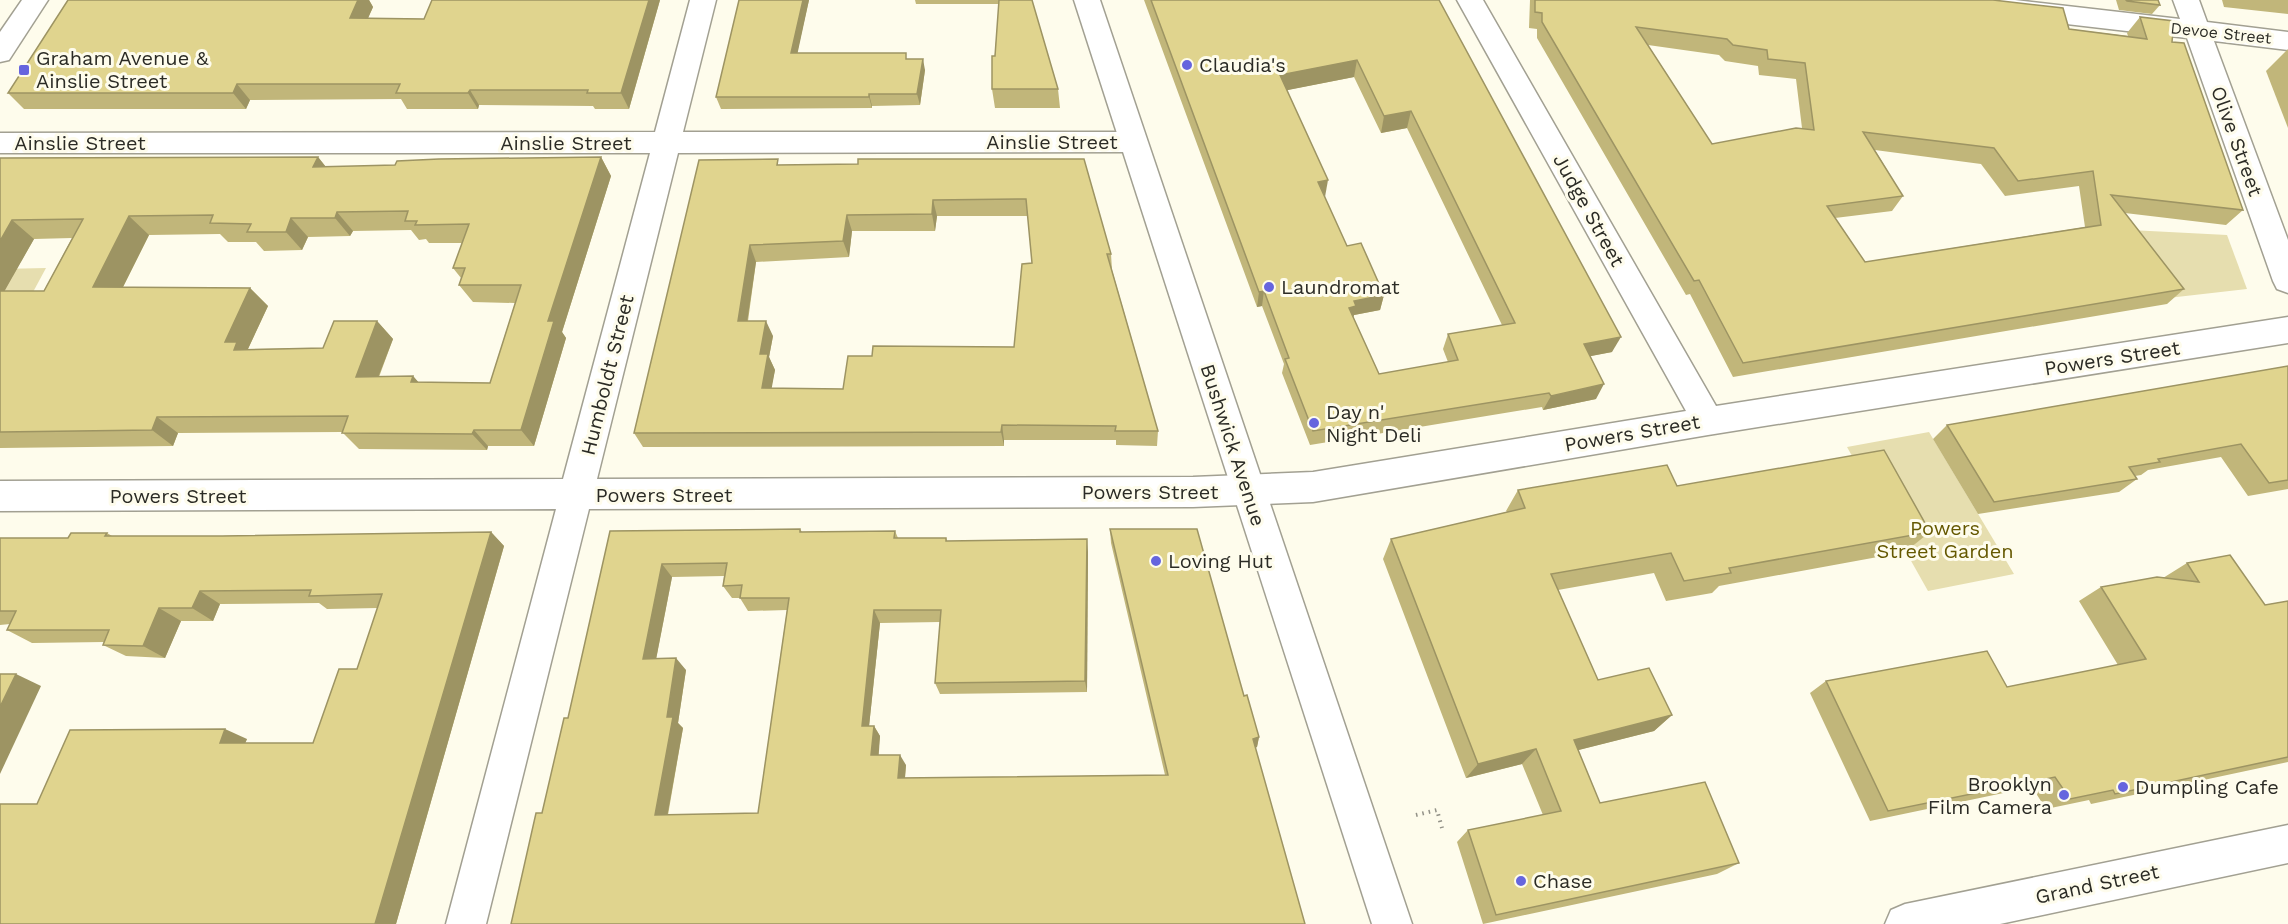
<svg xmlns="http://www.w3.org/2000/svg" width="2288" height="924" viewBox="0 0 2288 924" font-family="'Work Sans',sans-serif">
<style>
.green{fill:#e6deaf}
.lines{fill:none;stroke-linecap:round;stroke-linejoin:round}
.street-casing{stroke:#a2a092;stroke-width:3}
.secondary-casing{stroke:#a2a092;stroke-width:3}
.primary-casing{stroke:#a2a092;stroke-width:3}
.path{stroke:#929187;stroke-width:4;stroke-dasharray:1.5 5;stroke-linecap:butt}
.street{fill:#fff;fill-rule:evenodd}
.secondary{fill:#fff;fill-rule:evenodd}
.primary{fill:#fff;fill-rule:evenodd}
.wall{fill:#c1b67a;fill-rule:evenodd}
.shaded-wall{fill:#9d9463}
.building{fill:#e0d48e;stroke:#9d9463;stroke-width:1.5;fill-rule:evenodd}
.poi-dot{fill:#6665de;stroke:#fefcec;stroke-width:2}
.labels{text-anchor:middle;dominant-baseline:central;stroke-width:6;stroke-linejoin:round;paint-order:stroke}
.far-street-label{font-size:16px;fill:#2b2b25;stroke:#fefcec}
.poi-label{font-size:20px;fill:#2b2b25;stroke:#fefcec;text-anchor:start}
.street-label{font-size:20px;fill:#2b2b25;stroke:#fefcec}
.park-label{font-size:20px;fill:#655800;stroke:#fefcec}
</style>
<rect width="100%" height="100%" fill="#fefcec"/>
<g class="green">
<path d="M2111,229L2227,235L2247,289L2168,298Z"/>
<path d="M46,268L26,305H0V269Z"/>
<path d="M1929,432L2014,574L1928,591L1847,447Z"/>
</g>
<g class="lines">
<defs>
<g id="street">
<path d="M22,0H48L9,60L0,62V32Z"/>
<path d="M690,0H716L683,132H1133L1143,135L1147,142L1143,149L1133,152L678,153L597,479L1193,477L1313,472L1686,411L1457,0H1483L1716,406L2288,317V343L1708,435L1313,502L1193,507L589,509L486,924H446L556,509L0,511V481L563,479L650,153H0V133L655,132Z"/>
<path d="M1926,0H2015L2180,19L2173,0H2199L2207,22L2288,32V50L2214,41L2288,240V293L2277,289L2273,281L2187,38L1939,9L1930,6Z"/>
</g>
<path id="secondary" d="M1074,0H1100L1412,924H1372Z"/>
<path id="primary" d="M2288,825V863L2000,924H1885L1891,910L1905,904Z"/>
</defs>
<use href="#street" class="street-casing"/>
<use href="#secondary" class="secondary-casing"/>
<use href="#primary" class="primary-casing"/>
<path class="path" d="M1416,815L1437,810L1442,828"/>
<use href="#street" class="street"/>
<use href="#secondary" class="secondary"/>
<use href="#primary" class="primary"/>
</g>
<g class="wall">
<path d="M68,0H369L373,7L368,18L424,19L660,0L629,109H595L593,106L479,105L478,109H407L401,99L250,100L246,109H24L8,93Z"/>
<path d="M739,0H809L797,53L908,59L925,70L920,105L872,106V108L721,109L716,97Z"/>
<path d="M915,0H1032L1058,89L1060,108H995L992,89L999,4H916Z"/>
<path d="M1144,0H1439L1612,352L1590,356L1596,399L1543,410L1542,407L1310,445L1282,373L1284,364L1262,306L1257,307ZM1354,77L1381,133L1407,128L1502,325L1448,334L1443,349L1448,362L1379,374L1353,317L1354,315L1380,310L1384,295L1347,246L1324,197L1287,90Z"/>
<path d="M1530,0H1993L2069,29L2128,36L2127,33L2140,17L2172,42L2243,210L2226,225L2125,213L2184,289L2167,304L1733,377L1690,294L1686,295L1537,38V29L1529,28ZM1648,45L1719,55L1725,61L1758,66L1759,75L1796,79L1802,128L1712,144ZM1875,150L1981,164L2005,196L2079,186L2085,227L1865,262L1835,218L1892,211L1903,196Z"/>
<path d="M2116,0H2158L2160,5L2152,14L2119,10Z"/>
<path d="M2222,0H2288V14L2224,7Z"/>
<path d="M2288,49V128L2266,71Z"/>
<path d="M318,157L326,167L395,165L601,157L611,176L562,332L566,338L534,446H488L487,450L359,449L342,432L178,433L173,446L0,448V158ZM411,230L419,240L426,239L429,243H462L453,268L461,278L459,285L473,302L515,303L490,383L418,382L413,376L379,377L393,339L377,321L323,348L248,349L268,306L250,288L123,287L149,235L220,234L228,242H256L264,251L302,250L308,237L350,236L353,231ZM72,238L44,291H4L34,239Z"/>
<path d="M1084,159L1111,254L1112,270L1158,431L1157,446L1116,445V440H1004V446L643,447L634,433L780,165L858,164ZM937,216H1028L1032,263L1014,347L872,356L843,389L771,388L775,370L769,357L773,336L748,321L756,262L849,257L852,231H935Z"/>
<path d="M2288,366V489L2248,496L2221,457L2148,470L2141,475L2135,476L2137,479L2119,492L1978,514L1933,439L1947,425Z"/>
<path d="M1677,486L1930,532L1905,552L1719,586L1712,593L1666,601L1654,573L1558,590L1598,680L1672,715L1654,731L1578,750L1600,803L1739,863L1717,874L1483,924L1457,842L1468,830L1543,815L1522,764L1466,778L1383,559L1391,539L1507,512L1506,511L1518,490Z"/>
<path d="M800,529L802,532L895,531L898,538H946L947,541L1088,552L1087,692L940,694L935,683L940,622L880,623L869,726H874L880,736L878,755L906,765L905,778L1165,775L1111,543L1110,529L1244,696L1259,737L1257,747L1255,748L1305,924L542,813L568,718L610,531ZM724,576L723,586L732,598H740L748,611L787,610L758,813L668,815L683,728L678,723L686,670L656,659L672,577Z"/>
<path d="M491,532L504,546L396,924L37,804L247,739L245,743H313L357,669L378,608L327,609L319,603L220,604L213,621H181L165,658L126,656L103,645L104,642L32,643L7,630L10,624L0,625V538H68L107,533L112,536H222Z"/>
<path d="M2187,563L2265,605L2288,601V762L2091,804L2089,800L2046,809L2032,787L1870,821L1810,693L1826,681L2007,687L2118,665L2079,601L2101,587L2163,578Z"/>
</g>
<g class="shaded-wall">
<path d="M358,0H369L373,7L361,34L350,18Z"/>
<path d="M649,0H660L629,109L621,93Z"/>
<path d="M803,0H809L795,65L791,53Z"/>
<path d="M923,59L925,70L920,105L917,94Z"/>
<path d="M1357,60L1354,77L1278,92L1280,75Z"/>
<path d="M237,84L250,100L246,109L233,93Z"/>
<path d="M470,90L479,105L478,109L468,93Z"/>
<path d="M869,94L872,106V108L869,97Z"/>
<path d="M1411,111L1407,128L1381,133L1384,116Z"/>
<path d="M318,157L333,176L313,167Z"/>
<path d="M601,157L611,176L562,332L566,338L534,446L521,430L548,321Z"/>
<path d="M1328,180L1325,197L1318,182Z"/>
<path d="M933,200L937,216L935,231L932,214Z"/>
<path d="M337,212L353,231L350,236L335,218Z"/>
<path d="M847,215L852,231L849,257L843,241Z"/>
<path d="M129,216L149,235L114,305L93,287Z"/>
<path d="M291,218L308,237L302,250L286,232Z"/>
<path d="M12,220L34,239L0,299V241Z"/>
<path d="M750,245L756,262L745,336L738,321Z"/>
<path d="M250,288L268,306L247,351L253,367L225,342Z"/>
<path d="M1264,291L1262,306L1257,307L1259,292Z"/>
<path d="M1384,295L1380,310L1354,315L1352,321L1349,308L1354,301Z"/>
<path d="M377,321L393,339L372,393L356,377Z"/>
<path d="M766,321L773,336L769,357L775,370L769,403L762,388L760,354Z"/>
<path d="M1621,337L1612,352L1576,359L1584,344Z"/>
<path d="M413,376L428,393L411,382Z"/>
<path d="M1604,384L1596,399L1543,410L1551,396Z"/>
<path d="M157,417L178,433L173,446L152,430Z"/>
<path d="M1002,425L1004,440V446L1001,432Z"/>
<path d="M474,430L488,446L487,450L472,434Z"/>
<path d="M491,532L504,546L396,924H375Z"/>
<path d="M1087,539L1088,552L1087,692L1085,681Z"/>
<path d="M662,564L672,577L654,670L643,659Z"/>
<path d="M200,591L220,604L213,621L192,608Z"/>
<path d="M159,608L181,621L165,658L143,646Z"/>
<path d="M874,610L880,623L868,736L862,726Z"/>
<path d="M676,658L686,670L678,723L683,728L666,823L655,815L667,717Z"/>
<path d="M16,674L41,686L0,774V707Z"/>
<path d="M1672,715L1654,731L1559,755L1574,740Z"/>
<path d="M874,726L880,736L878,765L871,755Z"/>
<path d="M225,729L247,739L241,753L220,743Z"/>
<path d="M1259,737L1257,747L1250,749L1253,739Z"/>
<path d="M1536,749L1522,764L1466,778L1478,764Z"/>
<path d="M900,755L906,765L904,788L898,778Z"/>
</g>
<g class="building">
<path d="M68,0H358L350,18L424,19L432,0H649L621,93H587L588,90H470L468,93H396L400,84H237L233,93H8Z"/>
<path d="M739,0H803L791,53H906V59H923L917,94H869V97H716Z"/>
<path d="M999,0H1032L1058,89H992V56H995Z"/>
<path d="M1151,0H1439L1621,337L1584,344L1604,384L1551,396L1549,393L1313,431L1285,359L1289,358L1264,291L1259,292ZM1357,60L1384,116L1411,111L1515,323L1448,334L1458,360L1379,374L1349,308L1356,306L1354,301L1384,295L1361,243L1347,246L1318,182L1328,180L1280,75Z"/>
<path d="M1535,0H1993L2063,8L2069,29L2147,39L2140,17L2174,21L2172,42L2184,43L2243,210L2111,195L2184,289L1743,363L1699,280L1694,281L1542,22V13L1535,12ZM1636,27L1727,39L1733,45L1767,50L1768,59L1805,63L1814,130L1796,128L1712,144ZM1863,132L1994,148L2018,181L2093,171L2101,225L1865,262L1827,206L1903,196Z"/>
<path d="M2126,0H2158L2160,5L2127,1Z"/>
<path d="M318,157L313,167L395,165L397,161L439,159L601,157L548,321H554L521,430H474L472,434L342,433L348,416L157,417L152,430L0,432V291H44L83,219L12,220L0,241V158ZM408,211L405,221H417L415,225L469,224L453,268H465L459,285H521L490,383L411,382L413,376L356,377L377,321H334L323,348L234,350L237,342H225L250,288L93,287L129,216L213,215L210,223L251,224L247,232H286L291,218H335L337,212Z"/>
<path d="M778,159L777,165L858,164V159H1084L1111,254H1107L1158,431H1115L1116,426L1002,425L1001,432L634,433L699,160ZM1026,199L1032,263L1022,264L1014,347L873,346L872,356H848L843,389L762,388L768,354H760L766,321H738L750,245L843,241L847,215L932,214L933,200Z"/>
<path d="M2288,366V480L2269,483L2241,444L2158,459L2160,462L2129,467L2137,479L1994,502L1947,425Z"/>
<path d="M1884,450L1930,532L1729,568L1731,573L1684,581L1671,553L1551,574L1598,680L1649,668L1672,715L1574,740L1600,803L1705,782L1739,863L1496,915L1468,830L1561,811L1536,749L1478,764L1391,539L1525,508L1518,490L1667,465L1677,486Z"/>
<path d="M800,529V532L895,531L894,538H946V541L1087,539L1085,681L935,683L941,610H874L862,726H874L871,755H900L898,778L1168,775L1110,529H1197L1244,696L1247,695L1259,737L1253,739L1305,924H511L536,813H542L564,718H568L610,531ZM727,563L723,586L742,585L740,598H789L758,813L655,815L673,717H667L676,658L643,659L662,564Z"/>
<path d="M491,532L375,924H0V804H37L70,730L225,729L220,743H313L339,669H357L382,594L309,596L311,590L200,591L192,608H159L143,646L103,645L109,630H7L16,611H0V538H68L71,533H107L105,536H222Z"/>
<path d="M2230,555L2265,605L2288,601V757L2115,794L2113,790L2070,799L2055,777L1888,811L1826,681L1987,651L2007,687L2146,659L2101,587L2157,577L2199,582L2187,563Z"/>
<path d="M0,674H16L0,707Z"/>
</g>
<g class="poi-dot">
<circle cx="1187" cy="65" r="6"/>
<rect x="18" y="64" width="12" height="12" rx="3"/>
<circle cx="1269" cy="287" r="6"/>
<circle cx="1314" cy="423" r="6"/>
<circle cx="1156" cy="561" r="6"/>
<circle cx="2123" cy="787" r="6"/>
<circle cx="2064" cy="795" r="6"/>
<circle cx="1521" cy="881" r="6"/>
</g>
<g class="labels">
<g class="far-street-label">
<text transform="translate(2221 33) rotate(6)">Devoe Street</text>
</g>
<g class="poi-label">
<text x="36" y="58">Graham Avenue &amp;<tspan x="36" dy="23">Ainslie Street</tspan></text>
<text x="1199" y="65">Claudia's</text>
<text x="1281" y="287">Laundromat</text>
<text x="1326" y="412">Day n'<tspan x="1326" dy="23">Night Deli</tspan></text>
<text x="1168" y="561">Loving Hut</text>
<text x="2052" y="784" text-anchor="end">Brooklyn<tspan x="2052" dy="23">Film Camera</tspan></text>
<text x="2135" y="787">Dumpling Cafe</text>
<text x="1533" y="881">Chase</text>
</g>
<g class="street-label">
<text transform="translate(2237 141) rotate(70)">Olive Street</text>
<text x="1052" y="142">Ainslie Street</text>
<text x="80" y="143">Ainslie Street</text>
<text x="566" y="143">Ainslie Street</text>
<text transform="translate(1589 210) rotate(61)">Judge Street</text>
<text transform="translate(2112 358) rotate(-9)">Powers Street</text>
<text transform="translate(607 375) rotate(-76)">Humboldt Street</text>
<text transform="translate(1632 433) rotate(-10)">Powers Street</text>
<text transform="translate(1233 445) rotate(72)">Bushwick Avenue</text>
<text x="1150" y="492">Powers Street</text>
<text x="664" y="495">Powers Street</text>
<text x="178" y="496">Powers Street</text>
<text transform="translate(2097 884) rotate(-12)">Grand Street</text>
</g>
<g class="park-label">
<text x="1945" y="528">Powers<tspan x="1945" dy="23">Street Garden</tspan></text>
</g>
</g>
</svg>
